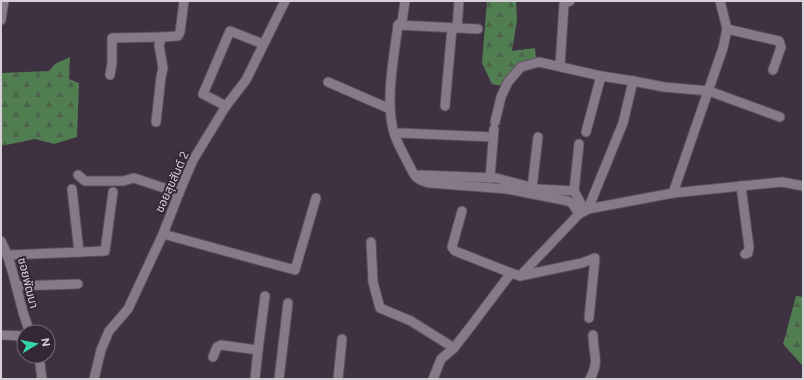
<svg xmlns="http://www.w3.org/2000/svg" width="804" height="380" viewBox="0 0 804 380" font-family="Figtree,'Noto Sans Thai',sans-serif">
<style>
.forest{fill:url(#forest-firs)}
.lines{fill:none;stroke-linecap:round;stroke-linejoin:round}
.minor-casing{stroke:#5a505c;stroke-width:11}
.minor{stroke:#87788a;stroke-width:9}
.labels{text-anchor:middle;dominant-baseline:central;stroke-width:4;stroke-linejoin:round;paint-order:stroke}
.street-label{font-size:12px;fill:#d8d0d9;stroke:#332736}
</style>
<defs>
<pattern id="forest-firs" width="22" height="20" patternUnits="userSpaceOnUse"><rect width="22" height="20" fill="#517e51"/><path d="M5 1l3.5 6h-7zM16 11l3.5 6h-7z" fill="#4b644b"/></pattern>
</defs>
<rect width="100%" height="100%" fill="#3e3141"/>
<g class="forest">
<path d="M487,1H516L517,20L512,51L535,48L536,59L502,86L492,84L482,63Z"/>
<path d="M70,57L69,79L79,83L77,137L54,144L35,139L1,146V73L49,71L55,64Z"/>
<path d="M796,296L803,297V366L783,344Z"/>
</g>
<g class="lines">
<defs>
<g id="minor">
<path d="M405,1L402,22L398,25C394,57 384,105 395,136C398,144 403,153 407,161C414,174 414,180 430,183L507,189L568,201L572,203L579,214"/>
<path d="M1,20L4,1"/>
<path d="M398,25L478,29"/>
<path d="M457,28L459,1"/>
<path d="M727,29L779,41L781,47L773,70"/>
<path d="M560,66L564,4L570,1"/>
<path d="M110,75L112,63V38L162,37"/>
<path d="M328,82L390,109"/>
<path d="M226,106L203,94L230,31L263,44"/>
<path d="M445,106L452,28"/>
<path d="M156,122L161,77L163,68L159,45L162,37L178,36L180,32L184,1"/>
<path d="M495,122L501,97L508,82L521,67L539,62L601,76L633,81"/>
<path d="M586,132L601,76"/>
<path d="M400,133L493,137"/>
<path d="M78,175L85,181H123L134,178L179,193"/>
<path d="M420,175L496,178L538,189L574,191L585,211"/>
<path d="M490,178L494,129"/>
<path d="M741,186L749,247L748,253L745,254"/>
<path d="M532,188L538,137"/>
<path d="M72,189L79,252"/>
<path d="M574,191L579,144"/>
<path d="M673,193L723,48L727,29L720,1"/>
<path d="M588,209L623,123L633,81L664,87L709,91L780,117"/>
<path d="M462,211L452,247L455,251L511,273"/>
<path d="M163,234L295,270L316,198"/>
<path d="M1,241C16,270 17,302 30,332"/>
<path d="M371,242L373,282L380,308L411,321L454,348"/>
<path d="M8,255L105,251L113,192"/>
<path d="M520,276L582,263L595,258L589,318"/>
<path d="M17,286L78,284"/>
<path d="M1,335L24,336"/>
<path d="M258,350L265,296"/>
<path d="M39,356L42,379"/>
<path d="M213,357L217,347L221,345L258,350L255,379"/>
<path d="M94,379L101,350L109,331L128,309L163,234L179,193L193,160L226,106L246,80L285,1"/>
<path d="M279,379L288,303"/>
<path d="M338,379L342,339"/>
<path d="M433,379L441,359L454,348L471,326L511,273L520,276L579,214L588,209L673,193L782,182L803,186"/>
<path d="M590,379C600,360 593,355 593,335"/>
</g>
</defs>
<use href="#minor" class="minor-casing"/>
<use href="#minor" class="minor"/>
</g>
<g class="labels">
<g class="street-label">
<text transform="translate(172 182) rotate(-66)">ซอยสุขสันต์ 2</text>
<text transform="translate(28 283) rotate(76)">ซอยพัฒนา</text>
</g>
</g>
<rect width="804" height="380" fill="none" stroke="#d8d0d9" stroke-width="4"/>
<g transform="translate(36 344) rotate(80)"><circle r="19" fill="#332736" stroke="#756b77"/>
<path d="M0-3L7 15L0 10L-7 15Z" fill="#33d4a8"/>
<text y="-6" font-size="11" font-weight="bold" text-anchor="middle" fill="#d8d0d9">N</text>
</g>
</svg>
